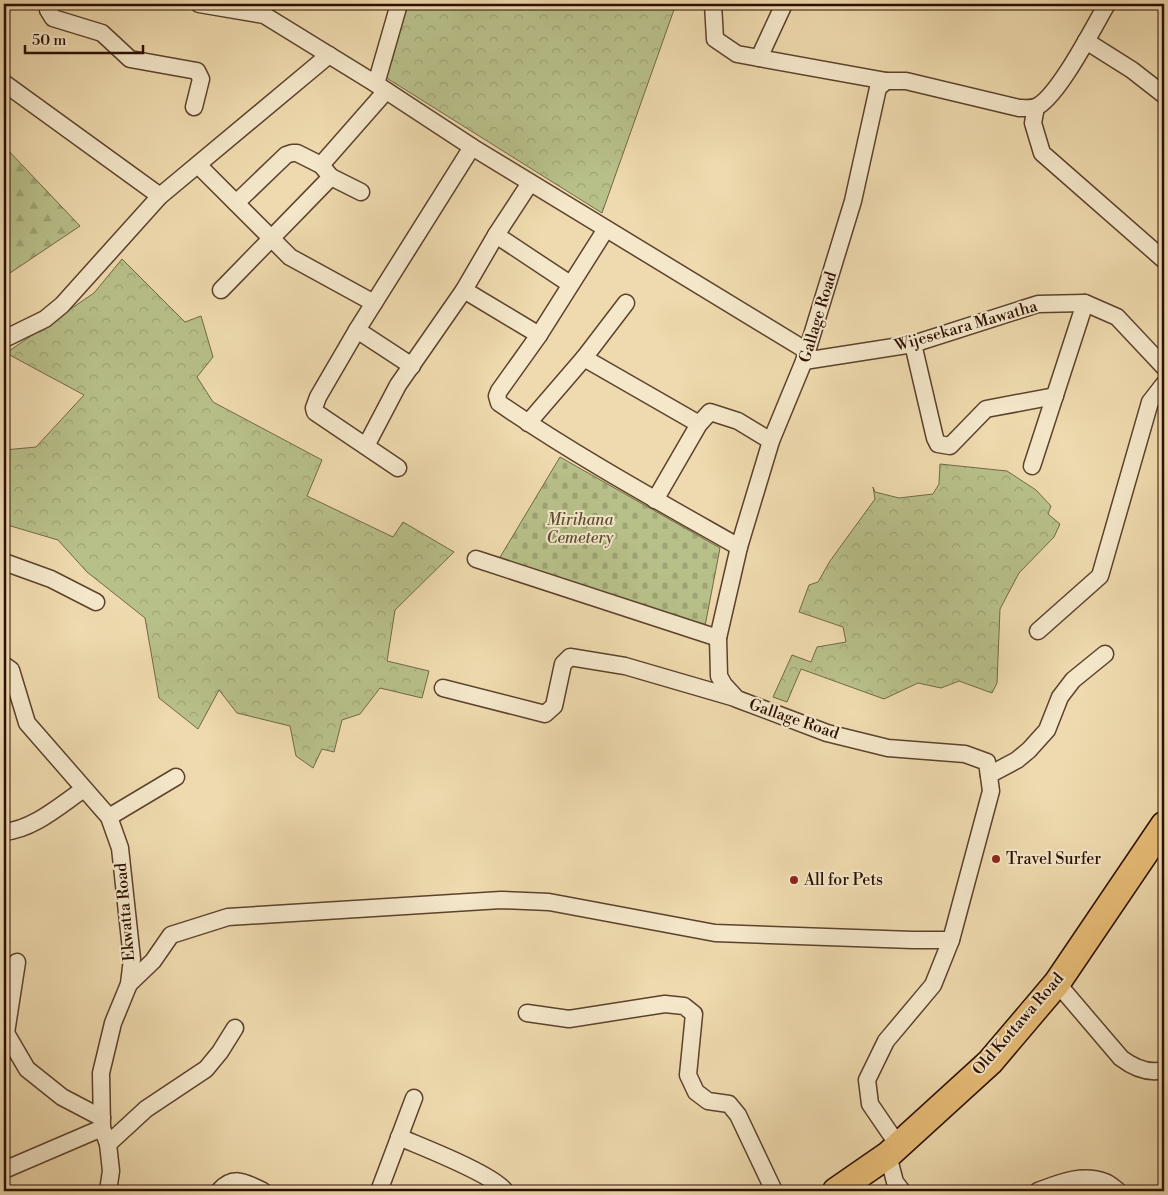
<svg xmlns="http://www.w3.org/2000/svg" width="1168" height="1195" viewBox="0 0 1168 1195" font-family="'Libre Bodoni',serif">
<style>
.forest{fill:url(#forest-firs);stroke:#726845}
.cemetery{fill:url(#cemetery-stones);stroke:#726845}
.park{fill:url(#park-crowns);stroke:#726845}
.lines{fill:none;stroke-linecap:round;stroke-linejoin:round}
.street-casing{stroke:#5c422c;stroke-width:19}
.primary-casing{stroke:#2c0f00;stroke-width:29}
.street{stroke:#f4e7ca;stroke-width:16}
.primary{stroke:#e7bd77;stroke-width:26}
.poi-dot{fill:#8f2418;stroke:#f4e7ca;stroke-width:2}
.labels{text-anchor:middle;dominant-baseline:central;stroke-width:4;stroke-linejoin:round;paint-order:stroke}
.street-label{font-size:16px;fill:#2c0f00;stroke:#f4e7ca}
.park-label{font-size:16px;font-style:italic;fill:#5d4d30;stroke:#f4e7ca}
.poi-label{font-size:16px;fill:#2c0f00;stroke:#f4e7ca;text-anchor:start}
</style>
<defs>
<pattern id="forest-firs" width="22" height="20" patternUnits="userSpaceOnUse" patternTransform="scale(1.25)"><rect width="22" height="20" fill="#b8c08a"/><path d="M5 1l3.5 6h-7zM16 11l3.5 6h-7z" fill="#9ea475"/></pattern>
<pattern id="cemetery-stones" width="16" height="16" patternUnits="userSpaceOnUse" patternTransform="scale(1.25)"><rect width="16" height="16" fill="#b8c08a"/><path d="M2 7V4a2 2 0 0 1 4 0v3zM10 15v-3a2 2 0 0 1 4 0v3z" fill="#9ea475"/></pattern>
<pattern id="park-crowns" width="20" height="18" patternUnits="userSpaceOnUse" patternTransform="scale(1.25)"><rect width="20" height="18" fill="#b8c08a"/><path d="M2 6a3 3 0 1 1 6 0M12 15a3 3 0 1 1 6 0" fill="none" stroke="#9ea475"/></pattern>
</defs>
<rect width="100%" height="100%" fill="#eedaae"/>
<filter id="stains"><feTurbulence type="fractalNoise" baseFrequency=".004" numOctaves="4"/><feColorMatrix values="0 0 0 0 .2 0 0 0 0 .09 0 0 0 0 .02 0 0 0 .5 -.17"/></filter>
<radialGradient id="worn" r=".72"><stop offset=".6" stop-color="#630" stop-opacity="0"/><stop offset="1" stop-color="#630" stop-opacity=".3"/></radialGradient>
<path class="forest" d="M4,146L80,226L4,277Z"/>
<path class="cemetery" d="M560,457L720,548L705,626L499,559Z"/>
<g class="park">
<path d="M398,4H676L602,213L377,72Z"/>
<path d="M122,259L185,322L201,316L213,357L197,377L213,402L322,460L307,496L393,537L403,522L454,552L395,610L387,661L429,671L422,698L380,688L360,714L342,720L334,752L322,749L313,768L296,756L290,726L237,713L219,690L198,729L159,698L145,618L87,572L58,540L4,524V450L36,447L84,395L6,353L94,293Z"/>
<path d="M940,464L1007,471L1036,490L1051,506L1048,514L1060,524L1054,537L1019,573L1000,609L997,683L992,693L959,681L941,688L918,683L884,699L801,669L787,702L773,697L792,655L811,662L817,647L846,642L843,627L799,612L809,585L818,582L830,561L875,499L873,487L875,492L899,498L933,494L939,484Z"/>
</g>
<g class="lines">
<defs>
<g id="street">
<path d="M48,4V10L53,18L102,33L130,59L197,71L201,79L194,107"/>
<path d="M199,4L264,15L376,84L472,147L807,351"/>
<path d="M713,4L715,39L737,54L886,81H906L1019,108C1024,108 1033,109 1038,106C1060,93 1093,28 1107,4"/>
<path d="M1086,41L1132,70L1164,95"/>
<path d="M759,58L784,4"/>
<path d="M886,81L878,88L853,201L804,361L771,441L739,547L718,638L719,676L724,685L737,699L827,733L888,748L965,754L987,762L991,791L951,940L933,985L886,1041L867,1080L870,1104L898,1145"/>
<path d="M4,83L160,196"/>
<path d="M376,84L399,4"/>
<path d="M1036,107L1033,123L1042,153L1164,260"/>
<path d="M198,165L290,257L374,303"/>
<path d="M321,165L386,91"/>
<path d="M236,203L286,155L292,153H297L321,165L331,177L361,192"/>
<path d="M606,229L539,335L499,391L497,396L499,403C576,456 658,501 739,547"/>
<path d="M496,235L570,284"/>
<path d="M221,290L331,177"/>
<path d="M464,290L539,335"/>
<path d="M357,330L412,366"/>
<path d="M4,339L45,319L62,305L160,196L329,55"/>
<path d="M913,344L935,438L938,444L950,446L986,409L1055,396"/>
<path d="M584,358L699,424"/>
<path d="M804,361L913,344L1038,304L1085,303L1117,317L1164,367"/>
<path d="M528,423L584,358L626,303"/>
<path d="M366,446L398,385L464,290L496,235L530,183"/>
<path d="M1032,466L1085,303"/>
<path d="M398,468L315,412L314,408L318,397L357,330L472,147"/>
<path d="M655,500L699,424L710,412L738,421L771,441"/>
<path d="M476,559L718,638"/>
<path d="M4,562L51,579L96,602"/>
<path d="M1038,631L1100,576L1150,402L1164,384"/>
<path d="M4,665L11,670L27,723L109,817L120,848L132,959L129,984L113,1023L101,1073L102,1128L108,1144L111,1171L108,1191"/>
<path d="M443,688L545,714L554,706L563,664L570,657L625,666L735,698"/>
<path d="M989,775L1017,760L1029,750L1047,730L1060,697L1073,680L1105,654"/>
<path d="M109,817L176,777"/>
<path d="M4,832C34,829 59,806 84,789"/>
<path d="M1057,983L1121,1058C1134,1068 1148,1074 1164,1070"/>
<path d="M129,984L153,961L171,935L228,917L501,900L549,902L715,933L913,940H951"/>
<path d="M527,1013L569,1019L665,1004L684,1006L694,1014L688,1075L696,1092L708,1101L729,1104L738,1115L774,1191"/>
<path d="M6,1033L27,1069L62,1097L102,1118"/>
<path d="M6,1033L17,962"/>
<path d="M399,1137C422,1147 493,1174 505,1191"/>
<path d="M108,1144L146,1109L206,1069L220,1052L235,1028"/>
<path d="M888,1155L895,1182L902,1191"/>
<path d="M4,1170L102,1128"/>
<path d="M219,1191C234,1174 246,1183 263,1191"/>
<path d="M379,1191L414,1098"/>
<path d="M1038,1191C1059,1183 1082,1173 1105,1182C1109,1183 1114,1188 1118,1191"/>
</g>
<path id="primary" d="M836,1191L888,1155L990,1062L1057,983L1164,825"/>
</defs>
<use href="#street" class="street-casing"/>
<use href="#primary" class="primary-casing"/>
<use href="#street" class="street"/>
<use href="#primary" class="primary"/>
</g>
<g class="poi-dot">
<circle cx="996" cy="859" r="5"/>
<circle cx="794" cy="880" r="5"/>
</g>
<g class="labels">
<g class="street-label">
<text transform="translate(818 317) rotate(-73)">Gallage Road</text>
<text transform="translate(966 326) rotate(-16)">Wijesekara Mawatha</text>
<text transform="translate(794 719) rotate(19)">Gallage Road</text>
<text transform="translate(125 912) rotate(-95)">Ekwatta Road</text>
<text transform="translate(1018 1024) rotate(-49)">Old Kottawa Road</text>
</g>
<g class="park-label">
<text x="580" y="520">Mirihana<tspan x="580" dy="18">Cemetery</tspan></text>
</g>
<g class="poi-label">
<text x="1006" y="859">Travel Surfer</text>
<text x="804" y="880">All for Pets</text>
</g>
</g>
<rect width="1168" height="1195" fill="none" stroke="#eedaae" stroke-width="20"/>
<rect x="5" y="5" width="1158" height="1185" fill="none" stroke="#2c0f00" stroke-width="2.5"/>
<rect x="10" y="10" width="1148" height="1175" fill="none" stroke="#2c0f00"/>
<path d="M25 45v8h118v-8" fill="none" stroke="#2c0f00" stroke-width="2.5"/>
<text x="32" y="45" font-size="15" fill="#2c0f00" stroke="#f4e7ca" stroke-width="4" paint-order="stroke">50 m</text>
<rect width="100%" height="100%" filter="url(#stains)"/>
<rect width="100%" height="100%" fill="url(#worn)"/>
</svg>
